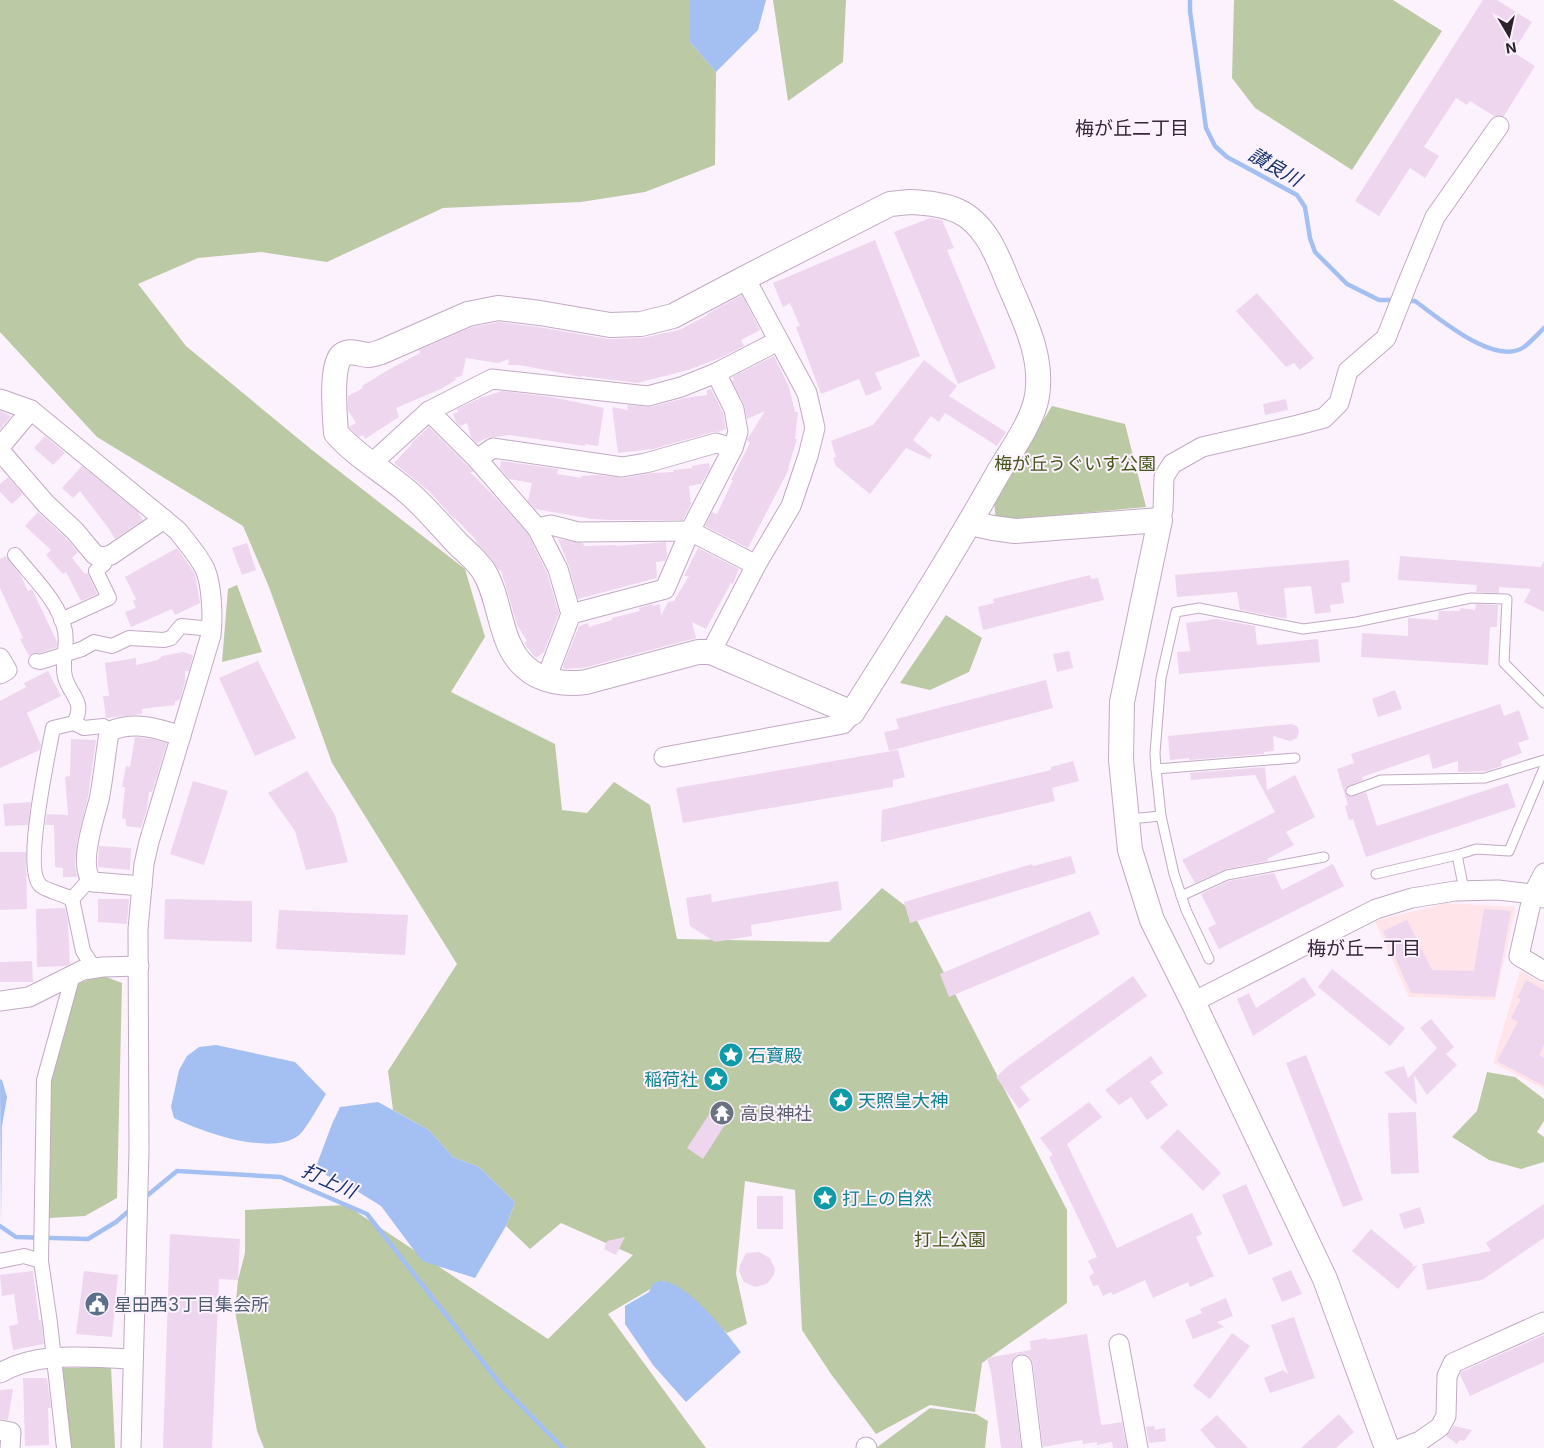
<svg xmlns="http://www.w3.org/2000/svg" width="1544" height="1448" viewBox="0 0 1544 1448" font-family="Inter,'Noto Sans JP',sans-serif">
<style>
.education{fill:#ffe4e9}
.green{fill:#bbc9a5}
.water{fill:#a4c0f3}
.lines{fill:none;stroke-linecap:round;stroke-linejoin:round}
.stream{stroke:#a4c0f3;stroke-width:4.5}
.building{fill:#eed6ef}
.service-casing{stroke:#c1aac3;stroke-width:11}
.pedestrian-casing{stroke:#c1aac3;stroke-width:16}
.minor-casing{stroke:#c1aac3;stroke-width:21}
.tertiary-casing{stroke:#c1aac3;stroke-width:26}
.service{stroke:#fff;stroke-width:9}
.pedestrian{stroke:#fff;stroke-width:14}
.minor{stroke:#fff;stroke-width:19}
.tertiary{stroke:#fff;stroke-width:24}
.labels{text-anchor:middle;dominant-baseline:central;stroke-width:4;stroke-linejoin:round;paint-order:stroke}
.park-label{font-size:18px;fill:#44561a;stroke:#fcf2fd}
.culture-label{font-size:18px;fill:#0d838f;stroke:#fcf2fd;text-anchor:start}
.worship-label{font-size:18px;fill:#5b616d;stroke:#fcf2fd;text-anchor:start}
.service-label{font-size:18px;fill:#4e5e75;stroke:#fcf2fd;text-anchor:start}
.neighbourhood-label{font-size:19px;fill:#372539;stroke:#fcf2fd}
.water-label{font-size:19px;font-style:italic;fill:#15326d;stroke:#fcf2fd}
</style>
<rect width="100%" height="100%" fill="#fcf2fd"/>
<g class="education">
<path d="M1446,903L1516,907L1495,1000L1409,997L1375,921Z"/>
<path d="M1520,971L1544,984V1089L1493,1063Z"/>
</g>
<g class="green">
<path d="M0,0H690V42L716,72L715,165L645,192L581,202L443,208L327,262L261,252L198,258L138,284L186,346L312,450L465,569L485,637L451,692L555,744L562,810L587,813L614,782L650,805L677,939L829,942L882,888L912,911L1067,1210V1303L982,1363L975,1412L930,1405L876,1434L831,1374L802,1330L795,1190L745,1181L736,1274L747,1324L727,1333L664,1281L608,1314L706,1448H264L257,1431L235,1311L238,1280L245,1253V1210L346,1205L548,1339L633,1255L561,1223L530,1249L506,1226L515,1202L479,1167L453,1157L429,1130L393,1110L388,1071L457,964L332,763L269,587L243,526L97,437L0,332Z"/>
<path d="M773,0H846L843,62L788,101Z"/>
<path d="M1234,0H1393L1442,31L1352,170L1255,108L1232,78Z"/>
<path d="M1052,406L1125,424L1146,507L996,521L994,501Z"/>
<path d="M237,585L262,652L222,662L228,589Z"/>
<path d="M946,615L982,638L969,672L930,690L900,683Z"/>
<path d="M101,975L122,983L117,1198L85,1216L49,1218L47,1079L72,986Z"/>
<path d="M1487,1072L1515,1077L1544,1099V1121L1537,1132L1544,1137V1162L1521,1169L1489,1160L1452,1137L1477,1111Z"/>
<path d="M111,1367L115,1448H70L61,1368Z"/>
<path d="M930,1408L976,1414L988,1421L985,1448H876Z"/>
</g>
<g class="water">
<path d="M690,0H766L758,30L716,72L690,42Z"/>
<path d="M216,1045L295,1062L326,1094C321,1102 305,1131 299,1135C272,1157 202,1132 174,1118L171,1107L179,1070L187,1056L199,1047Z"/>
<path d="M0,1079L2,1080L7,1097L2,1126L1,1227Z"/>
<path d="M378,1102L429,1130L453,1157L479,1167L515,1202L506,1226L475,1278L422,1261L381,1206L352,1188L326,1175L317,1164L332,1124L340,1107Z"/>
<path d="M658,1281C685,1278 726,1332 741,1352L686,1402L653,1365L625,1324V1306L649,1292L653,1284Z"/>
</g>
<g class="lines">
<g class="stream">
<path d="M1190,0V11L1206,128L1215,146L1227,157L1297,195L1305,207L1310,238L1315,252L1347,284L1379,300H1396"/>
<path d="M1406,301H1415C1439,318 1495,367 1524,347C1531,342 1538,334 1544,328"/>
<path d="M143,1199L177,1171L281,1177L367,1214L501,1385L563,1448"/>
<path d="M0,1226L16,1237L88,1239L116,1222L131,1209"/>
</g>
</g>
<g class="building">
<path d="M1483,0H1497L1532,22L1513,52L1535,66L1504,116H1494L1470,101L1467,105L1456,98L1424,147L1439,156L1425,178L1410,168L1379,216L1355,201Z"/>
<path d="M930,218L942,220L954,248L947,250L996,368L958,384L894,232Z"/>
<path d="M875,240L920,356L875,373L882,389L866,396L859,379L821,394L796,327L800,326L790,303L783,307L773,283Z"/>
<path d="M1257,293L1314,358L1300,370L1294,363L1286,367L1236,311Z"/>
<path d="M742,295L760,330L741,340L744,346L720,358L688,370L637,383L581,376V377L520,365H508L509,359L498,363L466,358L462,376L453,378L457,379L443,388L396,408L399,417L365,439L363,435L359,437L349,427L356,423L348,410V396L363,388L362,386L388,370L420,353L419,350L472,327L499,322L538,327L608,339L642,338L679,330L708,315L707,314Z"/>
<path d="M774,356L789,387L795,412H798L795,439H797L788,469H789L748,548L705,526L712,512L717,514L733,480H731L750,443L747,440L765,411L747,419L744,404L732,381L734,380L732,377Z"/>
<path d="M924,360L957,386L949,396L1006,432L997,446L945,413L939,422L931,416L913,440L932,455L930,459L906,448L870,494L836,466L833,458L836,457L831,441L873,425Z"/>
<path d="M711,389L723,413L726,429L718,432H713L653,449L618,453L612,407L628,410L627,405L651,407L685,398L707,395V390Z"/>
<path d="M502,391L552,397L604,408L598,446L585,444V446L510,435L487,438L477,443L471,437L467,423L460,426L456,422L453,414L458,412L457,409L480,398Z"/>
<path d="M1286,399L1288,410L1265,415L1263,404Z"/>
<path d="M0,411L11,416L0,429Z"/>
<path d="M429,427L474,472H470L497,499L528,534L547,573L559,613L544,652L536,658L524,643L527,641L517,625L501,570L499,571L491,558L476,542L477,541L455,518L454,519L429,491L394,463L412,444L411,443Z"/>
<path d="M45,436L65,453L53,465L34,448Z"/>
<path d="M501,461L558,469L557,474L581,478V476L598,475L624,478L653,473L674,472L673,470L692,468V466L709,463L710,469L701,484L689,486L691,504L683,520H612L592,519L535,509L528,501L532,483L509,479L500,468Z"/>
<path d="M82,466L138,512L143,520L115,539L109,529L80,491L73,498L62,488Z"/>
<path d="M8,477L23,494L12,504L0,492V484Z"/>
<path d="M38,512L67,539L78,552L72,558L85,574L88,573L97,594L81,601L66,572L63,574L46,555L51,550L25,526Z"/>
<path d="M558,539L583,543L584,546L616,545V546L666,542L667,556L665,561L656,562L657,578L578,599L569,566Z"/>
<path d="M247,543L256,570L242,575L232,548Z"/>
<path d="M177,548L195,574L200,603L175,615L172,609L131,627L125,612L136,608L133,601L136,599L125,577Z"/>
<path d="M698,548L739,569L733,584L731,583L706,629L692,622L696,638L583,668L564,669L563,666L579,626L588,623L589,627L612,620V618L640,611L639,608L653,604V606L660,604L661,616L668,602L674,601L689,576H684Z"/>
<path d="M6,556L21,576L28,591L32,589L57,642V647L40,653H33L29,656L20,639L23,638L0,588V559Z"/>
<path d="M1400,556L1541,567L1544,561V612L1524,602L1531,589L1499,587V593L1476,592L1477,585L1398,580Z"/>
<path d="M1349,560L1350,582L1341,583L1344,603L1330,605L1331,612L1315,614L1311,586L1284,588L1287,618H1282L1240,610L1237,592L1177,597L1175,575Z"/>
<path d="M1090,575L1091,579L1098,578L1104,600L983,630L978,607L994,603L993,599Z"/>
<path d="M1476,604L1498,605L1497,627H1490L1488,665L1361,657L1362,633L1408,636V618L1438,620L1439,611H1460V608L1475,610Z"/>
<path d="M1217,619L1255,626L1257,645L1318,639L1320,662L1179,674L1177,652L1190,651L1186,623Z"/>
<path d="M1069,651L1073,668L1057,672L1053,654Z"/>
<path d="M183,652L193,655L189,671H185V682L180,700L175,701V705L142,709V714L106,718L103,696H109L105,663L136,658V665L158,660L162,656Z"/>
<path d="M258,661L296,738L255,756L219,678Z"/>
<path d="M48,671L61,696L27,713L41,745L40,750L0,768V701L26,687L24,683Z"/>
<path d="M1046,680L1053,708L889,751L884,732L899,729L896,719Z"/>
<path d="M1395,690L1402,709L1378,717L1372,699Z"/>
<path d="M1500,704L1504,716L1519,710L1529,739L1518,743L1522,753L1501,761L1502,766L1487,771L1458,772V761L1433,769L1429,754L1362,777L1363,780L1347,787L1345,793L1350,797L1366,792L1377,826L1508,783L1516,807L1366,857L1353,819L1349,820L1345,806L1348,805L1337,769L1354,763L1351,754Z"/>
<path d="M1291,724L1297,726L1299,731L1297,738L1290,741L1273,736L1274,751L1264,752V754L1189,760V758L1170,760L1168,736Z"/>
<path d="M135,737L152,739L167,743L152,792H149L147,809L141,828L126,826V819L122,818L125,787H122L126,766L130,767Z"/>
<path d="M71,739L96,740L88,797L77,841L75,865L77,877H63V868L55,867L54,825H45L47,814L68,815L65,777L70,776Z"/>
<path d="M898,750L905,777L893,780V787L683,823L676,788Z"/>
<path d="M1073,761L1079,781L1052,788L1055,801L881,842L882,810L1051,770V767Z"/>
<path d="M1265,767L1267,790L1295,775L1315,817L1286,832L1294,845L1267,859L1268,861L1226,869L1195,883L1182,860L1275,812L1255,775L1191,780L1190,773Z"/>
<path d="M307,771L335,815L348,862L306,870L295,831L268,793Z"/>
<path d="M193,781L228,791L204,865L170,854Z"/>
<path d="M31,802L28,825L5,826L3,804Z"/>
<path d="M99,846L131,848L130,870L98,867Z"/>
<path d="M0,852H26L27,909L0,910Z"/>
<path d="M1071,856L1076,873L910,923L904,902L1032,864L1033,866Z"/>
<path d="M1333,864L1344,886L1219,949L1208,928L1216,924L1201,894L1229,881L1274,873L1282,890Z"/>
<path d="M838,881L842,910L751,925L752,936L715,942L690,926L686,898L711,894L712,902Z"/>
<path d="M98,899H129L127,924L98,922Z"/>
<path d="M165,899L252,901V942L164,939Z"/>
<path d="M65,908L68,922L70,964L67,966L37,967L36,909Z"/>
<path d="M1484,909L1511,911L1495,997L1411,993L1383,931L1407,920L1432,970L1474,971Z"/>
<path d="M279,910L408,915L405,955L276,949Z"/>
<path d="M1090,911L1100,934L949,997L940,974Z"/>
<path d="M32,961L33,982H0V962Z"/>
<path d="M1332,969L1405,1028L1390,1046L1318,987Z"/>
<path d="M1133,976L1147,996L1020,1087L1030,1100L1019,1109L996,1077L1008,1066Z"/>
<path d="M1304,977L1316,995L1253,1036L1237,999L1249,993L1256,1008Z"/>
<path d="M1526,980L1544,990V1045L1539,1055L1544,1058V1086L1497,1061L1518,1022L1511,1018L1521,999L1517,998Z"/>
<path d="M1431,1019L1454,1047L1446,1054L1457,1065L1427,1095L1414,1075L1417,1105L1384,1072L1404,1066L1408,1078L1437,1048L1420,1028Z"/>
<path d="M1306,1055L1363,1200L1343,1207L1286,1063Z"/>
<path d="M1151,1056L1163,1073L1150,1082L1168,1105L1147,1120L1131,1097L1119,1105L1105,1090Z"/>
<path d="M1089,1102L1102,1117L1067,1144L1117,1248L1192,1213L1202,1234L1196,1237L1214,1276L1190,1287L1188,1282L1153,1298L1145,1280L1113,1295L1111,1292L1103,1296L1098,1285L1093,1286L1089,1276L1094,1273L1088,1261L1097,1257L1049,1157L1053,1155L1040,1138Z"/>
<path d="M1416,1112L1419,1173L1391,1174L1388,1113Z"/>
<path d="M710,1113L726,1123L703,1159L687,1148Z"/>
<path d="M1178,1129L1221,1173L1203,1191L1160,1147Z"/>
<path d="M1246,1184L1273,1245L1249,1255L1222,1195Z"/>
<rect x="757" y="1196" width="26" height="33"/>
<path d="M1544,1204V1238L1482,1280L1427,1290L1422,1264L1491,1251L1486,1243Z"/>
<path d="M1420,1207L1425,1223L1404,1229L1399,1214Z"/>
<path d="M1371,1229L1413,1264L1412,1267L1418,1265L1398,1289L1352,1251Z"/>
<path d="M170,1234L240,1239L238,1280L219,1279L212,1448H163Z"/>
<path d="M625,1237L616,1255L604,1249L607,1241Z"/>
<path d="M759,1252L770,1258L775,1269L774,1275L767,1284L755,1287L744,1282L739,1271L740,1265L746,1253Z"/>
<path d="M1291,1270L1302,1294L1282,1302L1272,1278Z"/>
<path d="M33,1271L39,1320H41L44,1344L13,1350L9,1326L18,1324L14,1294L2,1296L0,1275Z"/>
<path d="M84,1271L118,1275L112,1337L76,1334Z"/>
<path d="M1226,1298L1233,1316L1217,1322L1224,1327L1193,1339L1185,1320L1202,1313L1200,1309Z"/>
<path d="M1294,1317L1315,1378L1270,1393L1264,1378L1283,1370L1288,1374L1271,1325Z"/>
<path d="M1232,1333L1250,1346L1210,1399L1193,1386Z"/>
<path d="M1087,1334L1101,1424L1103,1425L1122,1422L1127,1448H1113L1112,1442L1097,1445V1442L1083,1444L1082,1440L1043,1447L1033,1364L1031,1358L1027,1355L1021,1354L1015,1356L1012,1361L1011,1366L1021,1448H1001L991,1372L987,1358L1031,1350L1030,1341L1047,1338V1340Z"/>
<path d="M1544,1335V1362L1470,1396L1460,1375L1461,1372Z"/>
<path d="M23,1378H47L51,1408H48L49,1445L25,1446Z"/>
<path d="M13,1389L8,1420L0,1419V1390Z"/>
<path d="M1339,1414L1354,1432L1336,1448H1301Z"/>
<path d="M1217,1415L1248,1448H1216L1200,1430Z"/>
<path d="M1154,1426L1155,1430L1165,1428L1166,1441L1149,1443L1146,1427Z"/>
<path d="M1454,1426L1472,1430L1464,1441L1460,1440L1457,1444L1446,1436Z"/>
</g>
<g class="lines">
<defs>
<g id="service">
<path d="M1156,769L1295,758"/>
<path d="M1351,791L1381,780L1485,778L1544,760"/>
<path d="M1129,819L1161,816"/>
<path d="M1457,855L1464,890"/>
<path d="M1376,874L1457,855L1476,849L1509,851L1544,768"/>
<path d="M1181,896L1227,875L1324,857"/>
<path d="M1209,959L1186,910L1174,874L1161,816L1156,769L1155,753L1161,678L1176,612L1199,608L1303,629L1356,622L1471,598L1507,599L1504,663L1544,703"/>
</g>
<g id="pedestrian">
<path d="M15,555C33,578 59,601 65,631C68,647 61,662 65,677C70,696 86,701 74,723L53,728C48,755 23,868 40,885C43,889 64,895 72,899L83,951L94,968"/>
<path d="M61,620L109,598L96,571L104,564L103,557"/>
<path d="M36,661L40,662L82,649L94,642L112,646L129,638L164,640L171,638L181,626L212,629"/>
<path d="M74,723L84,728L103,726L110,731"/>
<path d="M72,899L90,879"/>
<path d="M0,1261L24,1256L41,1261"/>
<path d="M64,1448L50,1323L41,1261L44,1080L73,975"/>
</g>
<g id="minor">
<path d="M0,399L31,410L178,531C187,543 198,555 205,569C212,585 213,618 211,635L149,842L144,864L138,929L139,1151L131,1448"/>
<path d="M429,411L477,459L537,528L558,569L571,614L546,679"/>
<path d="M0,447L31,410"/>
<path d="M0,451L46,504L75,531L95,555L103,557L111,555L164,519"/>
<path d="M477,459L493,448L622,467L646,463L716,443L733,448"/>
<path d="M371,464L429,411L492,379L648,396L681,387L716,373L778,341"/>
<path d="M1160,520L1163,510L1164,477L1172,464L1202,447L1298,425L1324,418L1339,403L1348,371L1386,338L1408,282L1435,217L1499,126"/>
<path d="M537,528L551,525L578,532L690,531L756,565"/>
<path d="M571,614L665,589L690,531L733,448L738,432L734,409L716,373"/>
<path d="M711,652L756,565L791,506L808,456L815,428L807,393L745,278"/>
<path d="M0,658L7,670L0,674"/>
<path d="M664,757L843,724L852,713"/>
<path d="M1544,873L1533,894L1519,956L1544,971"/>
<path d="M142,886L93,882C77,867 94,819 99,800C103,780 105,759 108,739L110,731C135,721 157,728 181,736"/>
<path d="M0,1001L29,997L83,970L103,967L139,966"/>
<path d="M1193,1002L1376,909L1412,898L1455,891L1498,890L1533,894L1544,898"/>
<path d="M1119,1344L1138,1448"/>
<path d="M1022,1365L1032,1448"/>
<path d="M0,1373C39,1350 90,1358 133,1359"/>
<path d="M0,1430L11,1432L10,1448"/>
<path d="M866,1447L867,1448"/>
<path d="M1402,1448L1420,1441L1440,1427L1446,1416L1447,1376L1453,1363L1544,1322"/>
</g>
<g id="tertiary">
<path d="M910,202C925,203 943,204 958,211C984,223 996,252 1006,277C1021,314 1044,354 1037,396C1033,421 1011,451 998,473C952,555 902,634 852,713L711,652H698L586,682C566,685 541,682 525,667C498,643 502,600 483,570C476,560 465,551 457,543C441,526 426,508 409,493C385,472 357,457 336,433C335,418 330,364 342,355C351,349 360,355 369,355C373,355 377,353 381,352L468,314L498,308L540,313L610,325L641,324L673,316L745,278L890,204Z"/>
<path d="M970,523L993,528L1015,531L1160,520L1122,702L1121,760L1130,850L1152,920L1193,1002L1325,1279L1387,1448"/>
</g>
</defs>
<use href="#service" class="service-casing"/>
<use href="#pedestrian" class="pedestrian-casing"/>
<use href="#minor" class="minor-casing"/>
<use href="#tertiary" class="tertiary-casing"/>
<use href="#service" class="service"/>
<use href="#pedestrian" class="pedestrian"/>
<use href="#minor" class="minor"/>
<use href="#tertiary" class="tertiary"/>
</g>
<defs>
<symbol id="sight-disc" viewBox="-11 -11 22 22"><circle r="9.5" fill="#0f9aa8" stroke="#fcf2fd"/><path d="M0-6L1.8-2.2L6-1.7L2.9 1.2L3.7 5.4L0 3.3L-3.7 5.4L-2.9 1.2L-6-1.7L-1.8-2.2Z" fill="#fff"/></symbol>
<symbol id="temple-disc" viewBox="-11 -11 22 22"><circle r="9.5" fill="#6b7280" stroke="#fcf2fd"/><path d="M0-6L5-2H3V0L6.5 2.5H4V6H1.5V3h-3V6H-4V2.5H-6.5L-3 0V-2H-5Z" fill="#fff"/></symbol>
<symbol id="civic-disc" viewBox="-11 -11 22 22"><circle r="9.5" fill="#5c6f8a" stroke="#fcf2fd"/><path d="M-.6-6.5H3V-4.5H.6V-3L4-1V1h2V6H-6V1h2V-1L-.6-3ZM-1.2 2.5V6h2.4V2.5Z" fill="#fff"/></symbol>
</defs>
<g fill-rule="evenodd">
<use href="#sight-disc" x="717" y="1041" width="28" height="28"/>
<use href="#sight-disc" x="702" y="1065" width="28" height="28"/>
<use href="#sight-disc" x="827" y="1086" width="28" height="28"/>
<use href="#temple-disc" x="708" y="1099" width="28" height="28"/>
<use href="#sight-disc" x="811" y="1184" width="28" height="28"/>
<use href="#civic-disc" x="83" y="1290" width="28" height="28"/>
</g>
<g class="labels">
<g class="park-label">
<text x="1075" y="463">梅が丘うぐいす公園</text>
<text x="950" y="1239">打上公園</text>
</g>
<g class="culture-label">
<text x="748" y="1055">石寶殿</text>
<text x="698" y="1079" text-anchor="end">稲荷社</text>
<text x="858" y="1100">天照皇大神</text>
<text x="842" y="1198">打上の自然</text>
</g>
<g class="worship-label">
<text x="740" y="1113">高良神社</text>
</g>
<g class="service-label">
<text x="114" y="1304">星田西3丁目集会所</text>
</g>
<g class="neighbourhood-label">
<text x="1132" y="128">梅が丘二丁目</text>
<text x="1364" y="948">梅が丘一丁目</text>
</g>
<g class="water-label">
<text transform="translate(1275 167) rotate(30)">讃良川</text>
<text transform="translate(329 1181) rotate(24)">打上川</text>
</g>
</g>
<g transform="translate(1509 35) rotate(171)" stroke="#fcf2fd" stroke-width="4" paint-order="stroke">
<path d="M0-4L9 19L0 12L-9 19Z" fill="#2b222c"/>
<text y="-8" font-size="14" font-weight="bold" text-anchor="middle" fill="#2b222c">N</text>
</g>
</svg>
